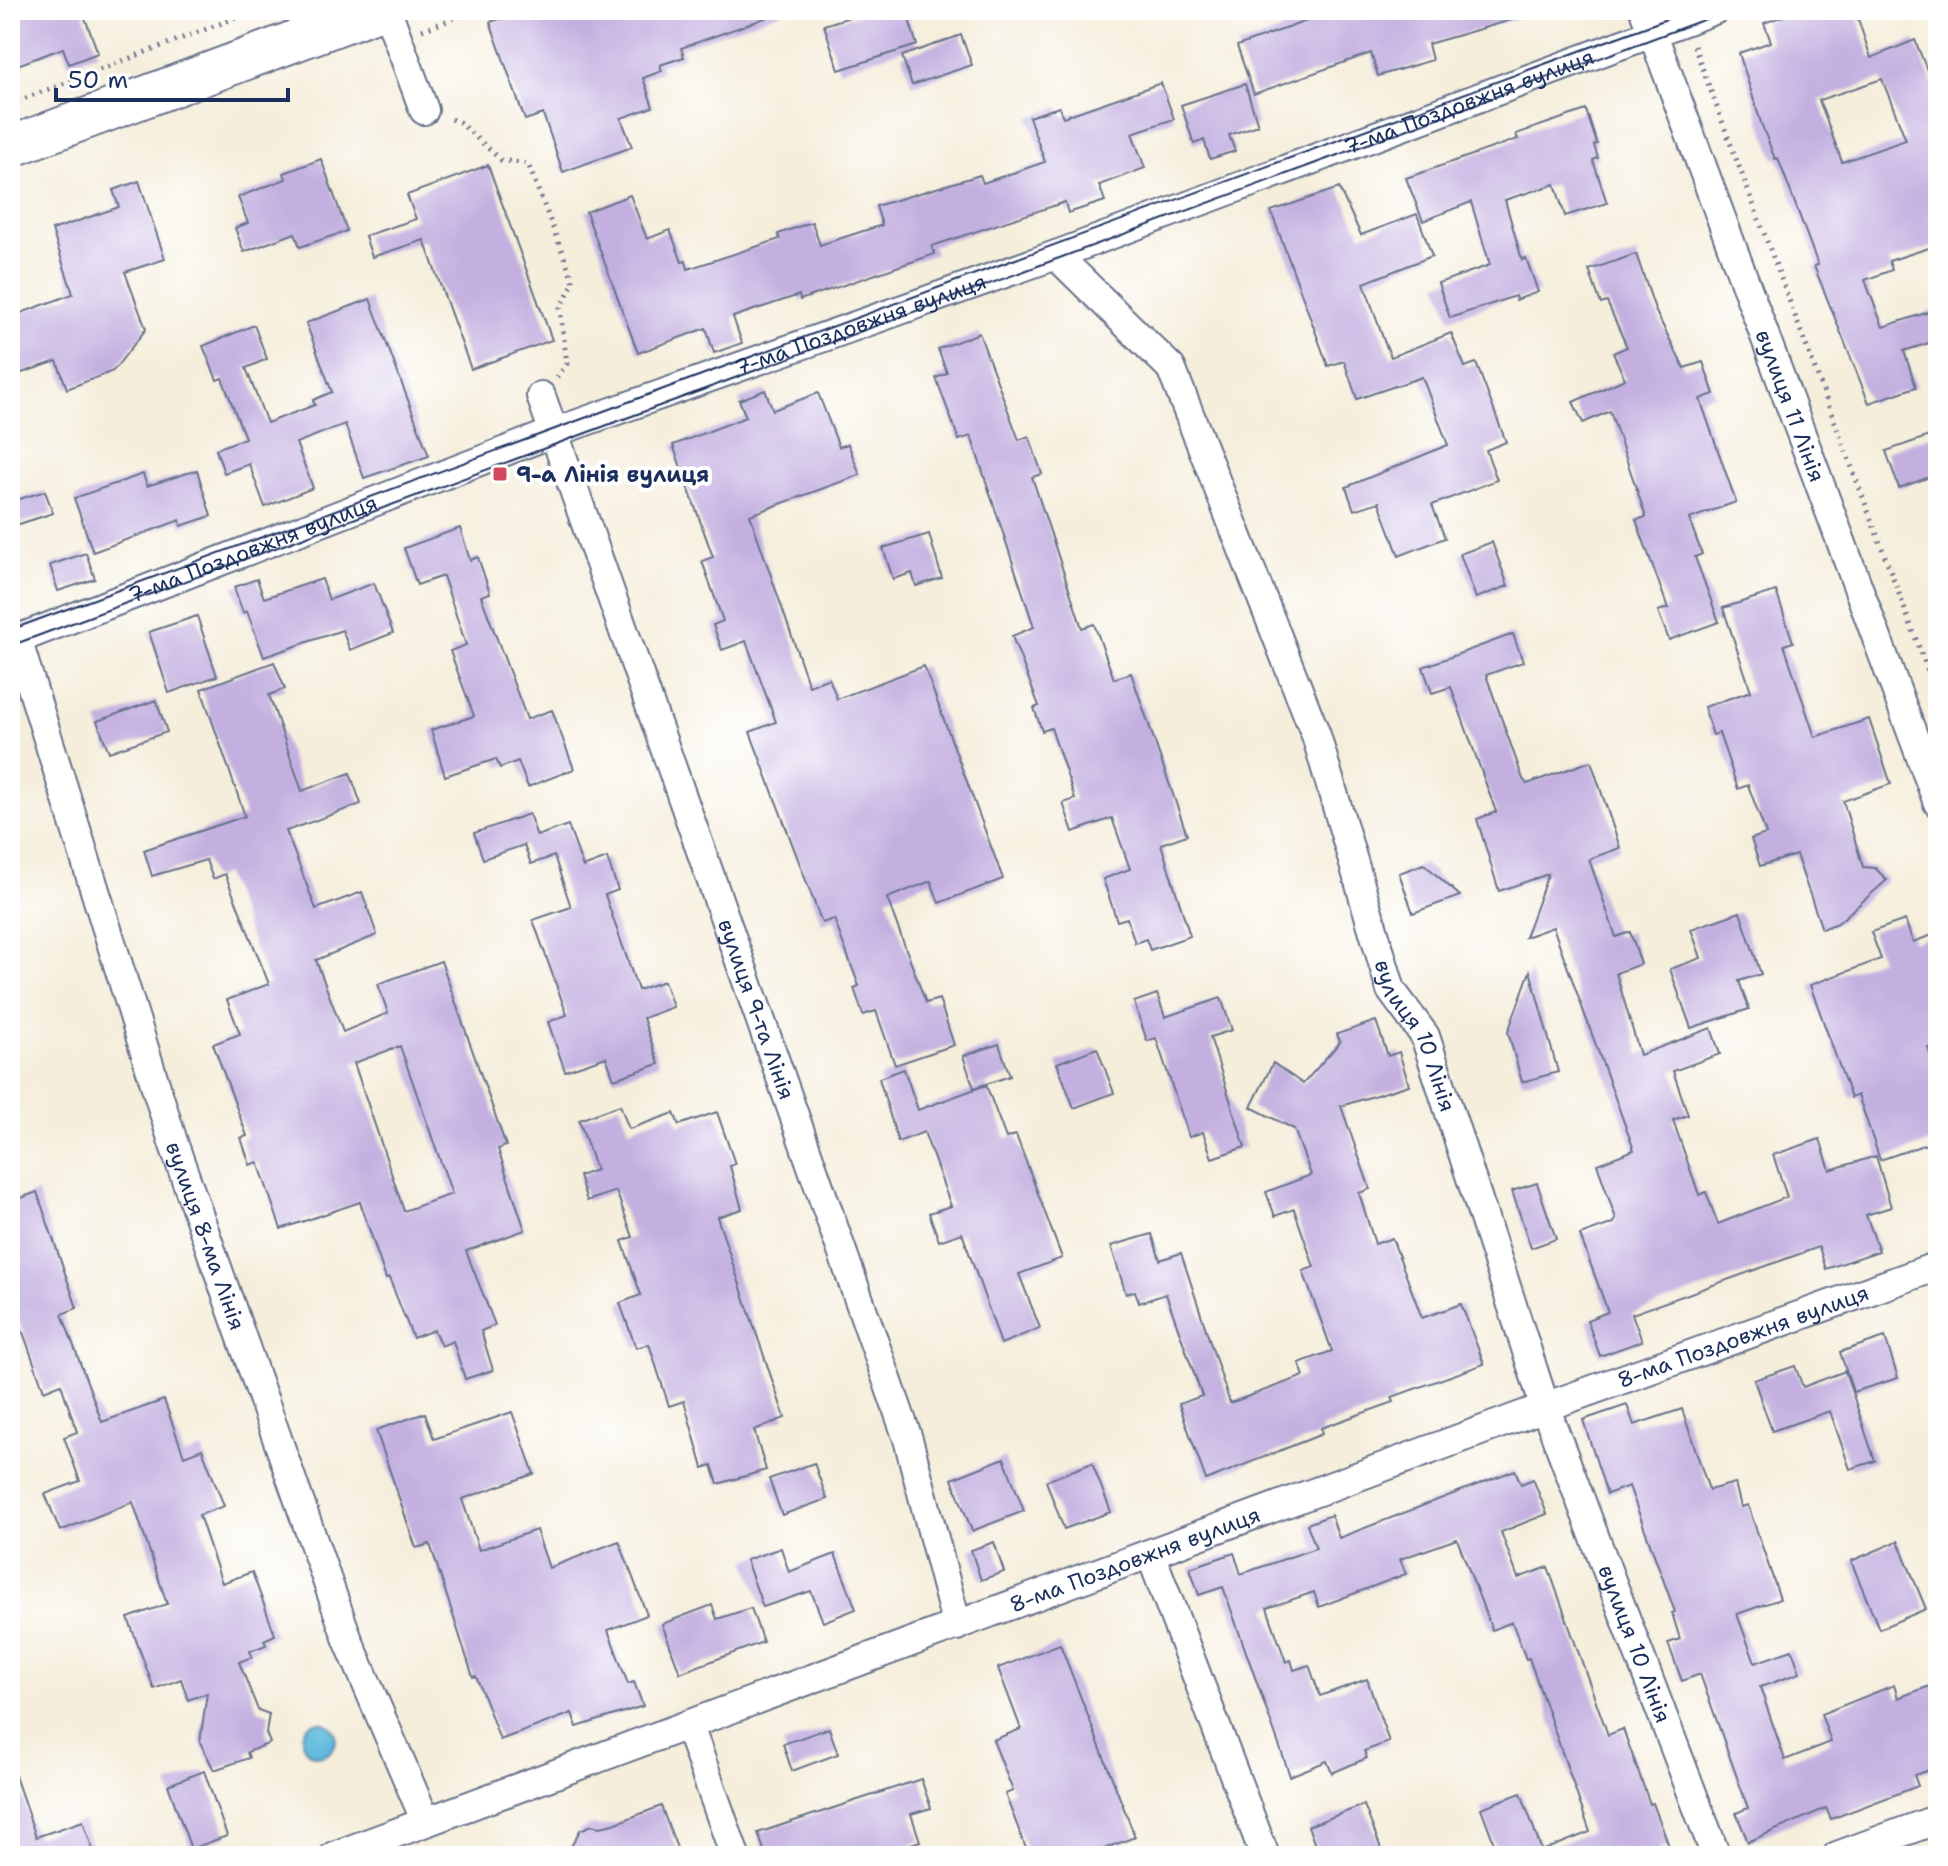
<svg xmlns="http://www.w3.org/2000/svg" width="1948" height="1866" viewBox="0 0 1948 1866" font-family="'Shantell Sans',sans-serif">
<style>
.water{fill:#5eb9dc;stroke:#3c749d;stroke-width:2}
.building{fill:#c3b0e0;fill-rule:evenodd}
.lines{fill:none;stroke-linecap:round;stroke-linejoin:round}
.minor-casing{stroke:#67728a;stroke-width:32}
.secondary-casing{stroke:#67728a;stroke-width:44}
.path{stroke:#67728a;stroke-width:5;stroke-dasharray:2 6;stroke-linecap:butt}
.minor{stroke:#fff;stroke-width:28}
.secondary{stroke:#fff;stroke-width:40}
.tram{stroke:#1b2f5e;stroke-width:2}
.poi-dot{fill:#d1495b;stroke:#fff;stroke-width:3}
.labels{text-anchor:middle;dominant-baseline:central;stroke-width:8;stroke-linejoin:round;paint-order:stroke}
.street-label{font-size:22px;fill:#1b2f5e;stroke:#fff}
.poi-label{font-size:22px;font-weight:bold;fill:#1b2f5e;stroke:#fff;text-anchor:start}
</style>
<rect width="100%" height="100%" fill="#fff"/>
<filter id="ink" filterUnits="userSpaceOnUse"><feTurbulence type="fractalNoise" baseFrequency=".0125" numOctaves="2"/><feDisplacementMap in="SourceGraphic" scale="16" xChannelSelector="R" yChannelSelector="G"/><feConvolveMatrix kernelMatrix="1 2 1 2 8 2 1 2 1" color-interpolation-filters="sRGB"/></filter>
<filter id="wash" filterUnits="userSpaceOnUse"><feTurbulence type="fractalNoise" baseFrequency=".006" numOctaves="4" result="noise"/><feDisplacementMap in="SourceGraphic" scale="32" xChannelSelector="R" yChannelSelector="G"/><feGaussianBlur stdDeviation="1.8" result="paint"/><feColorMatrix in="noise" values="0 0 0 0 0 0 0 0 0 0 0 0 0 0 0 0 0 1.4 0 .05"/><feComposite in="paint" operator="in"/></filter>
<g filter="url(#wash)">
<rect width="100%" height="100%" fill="#f5eedb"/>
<circle class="water" cx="319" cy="1739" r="17"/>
<g id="blocks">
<g class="building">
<path d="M32,10H82L98,53L69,64L63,48L15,66L10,52V18Z"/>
<path d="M527,10H781L782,12L681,48L684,57L660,65L662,71L643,78L653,107L621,118L632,147L563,172L543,114L525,120L490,22Z"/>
<path d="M872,10H906L917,45L839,70L824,25Z"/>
<path d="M1337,10H1521L1522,17L1428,44L1432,60L1378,76L1371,53L1254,94L1237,46Z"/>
<path d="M1800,10H1855L1871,58L1915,40L1938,98V245L1889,261L1892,270L1865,280L1883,327L1938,309V340L1904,351L1916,387L1869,403L1814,266L1818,265L1778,158L1775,159L1761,123L1739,53L1771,42L1764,23ZM1882,79L1906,140L1842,162L1819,100Z"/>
<path d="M961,35L972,65L912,85L902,56Z"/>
<path d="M1161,83L1174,119L1132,133L1145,168L1099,185L1105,201L1068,213L1065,202L932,246L935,254L800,300L799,295L733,317L742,343L714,353L706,328L638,353L586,212L630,195L647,239L670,230L682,262L686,261L688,269L780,239L778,234L812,222L820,245L882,225L876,206L980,175L983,183L1045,162L1029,117L1059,107L1063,117Z"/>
<path d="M1245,84L1258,125L1229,135L1235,151L1210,159L1204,140L1194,144L1181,105Z"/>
<path d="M1586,110L1597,144L1594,145L1598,158L1593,160L1607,203L1565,216L1555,184L1505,200L1522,260L1526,258L1538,292L1516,300L1515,296L1450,318L1438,283L1490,265L1471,202L1423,221L1406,178L1518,139L1516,134Z"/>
<path d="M321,159L347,231L300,247L295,233L244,252L235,228L248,223L238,197L286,179L284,173Z"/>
<path d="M488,165L552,340L471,369L424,240L372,257L365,236L416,219L407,195Z"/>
<path d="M139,181L165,259L125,272L146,329L113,371L67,389L57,361L10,377V317L73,294L52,230L119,207L113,190Z"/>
<path d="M1339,188L1361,235L1417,214L1432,256L1364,283L1384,341L1391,357L1451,333L1465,367L1476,363L1506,442L1486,450L1497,480L1432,505L1445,538L1399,556L1379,502L1354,510L1346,487L1448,445L1422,377L1357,399L1344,361L1328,366L1271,211Z"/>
<path d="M1636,254L1656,312L1684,368L1703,362L1714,394L1700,399L1736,502L1689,519L1702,554L1695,557L1719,622L1669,640L1658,611L1668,608L1636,520L1646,517L1610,411L1583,423L1573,402L1625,379L1613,353L1627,347L1607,302L1601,304L1589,270Z"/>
<path d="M370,299L429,456L364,478L345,424L296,443L313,488L265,507L249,464L224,473L216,449L245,438L222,378L217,380L203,346L254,325L267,359L246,368L267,423L315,405L313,400L332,392L306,323Z"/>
<path d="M979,333L1019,440L1029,436L1042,474L1032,477L1082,628L1094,624L1114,679L1131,673L1187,835L1161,844L1190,936L1150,950L1146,939L1135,943L1127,918L1117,921L1103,879L1130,869L1112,818L1073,832L1063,803L1075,799L1051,728L1042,731L1034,708L1039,706L1012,636L1034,627L971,436L959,440L936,378L947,373L938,349Z"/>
<path d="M765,390L773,410L818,393L839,447L848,444L860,475L750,515L809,686L829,678L837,699L924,666L1003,879L939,903L931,881L887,898L926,1003L939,999L954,1045L895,1065L876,1011L863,1015L854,988L859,986L834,919L822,923L750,732L776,722L746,641L722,650L713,625L723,621L702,561L713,557L673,445L746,417L739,400Z"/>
<path d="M1938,433V474L1899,488L1886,451Z"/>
<path d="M197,470L211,516L181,526L180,520L93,552L74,498L143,474L147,486Z"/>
<path d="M45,491L53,513L10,527V502Z"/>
<path d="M460,528L470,560L478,557L490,593L481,596L527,719L552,710L574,769L528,787L518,761L500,768L496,759L445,776L431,730L474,716L450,651L466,645L443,576L417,585L404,548Z"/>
<path d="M929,534L942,578L916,586L912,573L893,579L883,548Z"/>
<path d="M1492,542L1508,586L1476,598L1460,554Z"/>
<path d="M86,553L95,579L58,591L50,565Z"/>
<path d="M257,579L264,598L322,579L329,600L374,583L393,633L350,650L342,630L264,657L247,611L243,613L234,587Z"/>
<path d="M1776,591L1793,642L1784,645L1815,737L1869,719L1891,784L1843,801L1863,867L1875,868L1887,880L1838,923L1822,929L1796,855L1760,866L1751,839L1766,834L1748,785L1738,789L1719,733L1713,735L1704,707L1751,691L1723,608Z"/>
<path d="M197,616L217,676L169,693L149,632Z"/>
<path d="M1513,634L1523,662L1486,675L1523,779L1527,784L1591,761L1620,848L1589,859L1616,937L1630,932L1641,964L1616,973L1640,1055L1711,1028L1720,1054L1673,1071L1688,1115L1673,1120L1699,1195L1706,1192L1718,1224L1787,1197L1773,1155L1820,1139L1830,1170L1876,1156L1891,1207L1866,1215L1879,1251L1826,1269L1819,1247L1632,1314L1642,1341L1600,1356L1587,1320L1608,1312L1580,1235L1614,1223L1616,1219L1597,1164L1634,1150L1553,927L1525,937L1548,874L1499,891L1477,819L1496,812L1451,687L1432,693L1423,667Z"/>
<path d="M274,662L285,689L269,695L302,791L350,773L361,804L286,831L316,909L362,892L377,935L316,960L343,1032L388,1013L378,984L441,961L506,1146L498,1149L525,1230L466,1251L495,1325L481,1331L493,1370L465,1379L453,1341L441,1346L434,1330L413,1338L389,1278L386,1279L360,1202L281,1229L258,1162L250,1165L241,1138L247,1136L213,1044L240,1034L227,1000L269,984L225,874L213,879L206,860L152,876L144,850L245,816L201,689ZM400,1046L452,1194L404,1211L354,1063Z"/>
<path d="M156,700L167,732L109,752L97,721Z"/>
<path d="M529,814L537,836L568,825L583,867L607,858L618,890L605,895L638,990L664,981L673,1007L643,1018L659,1064L614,1079L606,1057L565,1071L548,1022L567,1015L533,920L571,907L554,856L531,864L524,845L483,859L474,833Z"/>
<path d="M1424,864L1460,896L1413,913L1399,873Z"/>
<path d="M1740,912L1761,974L1739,981L1749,1009L1691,1028L1670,969L1701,958L1691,929Z"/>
<path d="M1905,920L1913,942L1938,933V1046L1928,1048L1938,1078V1140L1880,1160L1858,1095L1851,1098L1810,985L1881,959L1871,932Z"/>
<path d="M1530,971L1558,1072L1522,1082L1508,1032Z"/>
<path d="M1157,994L1165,1017L1221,998L1232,1030L1210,1037L1245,1147L1212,1158L1203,1132L1189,1137L1156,1038L1147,1041L1134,1002Z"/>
<path d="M1376,1021L1388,1056L1399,1052L1409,1085L1341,1106L1370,1189L1359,1193L1375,1244L1392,1238L1422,1318L1461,1304L1484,1364L1392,1397L1394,1402L1321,1428L1322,1434L1206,1480L1179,1404L1202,1396L1166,1294L1139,1303L1135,1291L1126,1294L1111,1246L1152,1234L1160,1260L1181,1253L1230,1403L1304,1376L1299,1363L1332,1351L1303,1271L1314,1267L1294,1209L1275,1216L1266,1192L1311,1175L1294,1129L1251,1107L1273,1063L1303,1084L1340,1042L1337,1034Z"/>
<path d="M999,1044L1010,1076L974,1088L963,1056Z"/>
<path d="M1097,1048L1114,1093L1074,1108L1057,1063Z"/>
<path d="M904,1069L918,1110L986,1085L1006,1138L1016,1135L1062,1258L1019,1274L1040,1328L1001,1344L962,1233L939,1241L929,1213L951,1206L924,1132L898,1142L879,1078Z"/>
<path d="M620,1105L629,1129L674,1113L679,1125L717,1112L735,1164L730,1166L742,1209L717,1217L785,1418L754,1430L766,1470L718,1484L712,1465L703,1468L684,1401L669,1406L649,1344L636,1348L620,1303L641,1295L622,1241L633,1237L616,1191L587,1201L579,1176L596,1170L579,1120Z"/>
<path d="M1537,1183L1556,1239L1531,1248L1512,1191Z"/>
<path d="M37,1192L77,1308L62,1314L102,1422L164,1400L184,1456L202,1449L224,1506L199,1515L222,1583L252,1572L275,1635L264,1640L266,1645L250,1651L252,1657L239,1662L258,1710L269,1714L266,1733L270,1743L247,1752L249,1758L214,1770L200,1742L207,1693L188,1700L181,1679L154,1689L128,1618L167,1604L133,1502L60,1531L45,1494L80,1481L64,1437L77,1432L61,1384L44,1391L10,1296V1202Z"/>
<path d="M1885,1337L1898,1378L1853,1392L1840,1352Z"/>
<path d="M1795,1366L1803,1387L1845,1371L1875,1461L1850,1469L1830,1411L1772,1431L1754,1380Z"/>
<path d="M1627,1405L1634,1425L1682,1409L1709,1490L1735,1483L1741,1507L1748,1505L1780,1599L1737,1614L1755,1663L1792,1650L1800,1673L1760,1687L1785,1760L1831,1742L1821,1714L1894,1685L1898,1698L1938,1683V1767L1914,1775L1918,1786L1831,1819L1826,1808L1748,1842L1736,1813L1748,1808L1700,1674L1682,1681L1668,1643L1680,1639L1672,1613L1675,1612L1629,1486L1607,1494L1583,1420Z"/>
<path d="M512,1412L534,1474L462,1499L479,1550L536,1530L549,1568L619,1541L647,1615L608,1630L628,1684L634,1682L643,1706L577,1727L572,1713L500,1740L476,1676L473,1677L430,1544L416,1548L376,1430L425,1413L434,1439Z"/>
<path d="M1004,1458L1024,1511L972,1531L952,1479Z"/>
<path d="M814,1463L827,1499L782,1515L769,1479Z"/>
<path d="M1092,1463L1111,1512L1064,1529L1046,1481Z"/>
<path d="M1515,1470L1521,1484L1533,1479L1547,1514L1501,1532L1518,1578L1548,1567L1608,1735L1623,1729L1650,1804L1653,1803L1669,1846L1659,1849L1661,1856H1622L1619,1847L1592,1856H1499L1481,1808L1521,1793L1542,1851L1590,1832L1529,1658L1526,1659L1512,1622L1492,1630L1457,1539L1400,1559L1406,1574L1319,1607L1314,1592L1267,1608L1286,1662L1291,1660L1294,1670L1309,1665L1320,1696L1367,1679L1389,1742L1364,1751L1367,1758L1332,1773L1327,1761L1290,1776L1223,1587L1199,1595L1190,1568L1234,1553L1241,1574L1316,1548L1307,1524L1331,1515L1339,1538Z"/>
<path d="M1898,1541L1926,1609L1879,1629L1851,1561Z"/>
<path d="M994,1542L1004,1572L981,1580L971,1550Z"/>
<path d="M781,1548L789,1572L835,1554L856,1609L823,1622L811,1591L763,1607L746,1560Z"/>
<path d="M712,1605L717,1619L751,1608L763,1642L680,1673L662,1624Z"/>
<path d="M1060,1644L1135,1837L1086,1856H1029L1005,1794L1013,1791L993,1740L1021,1729L998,1668Z"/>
<path d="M829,1728L838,1754L792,1771L783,1744Z"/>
<path d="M204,1771L227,1836L191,1849L168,1785Z"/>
<path d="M14,1773L36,1837L83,1821L95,1856H10V1774Z"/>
<path d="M921,1779L931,1808L911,1814L920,1841L876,1856H766L758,1833Z"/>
<path d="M1364,1805L1384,1856H1319L1308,1826Z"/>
<path d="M661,1806L680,1856H566L580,1830L592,1825L600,1827L614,1824Z"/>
</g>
</g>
</g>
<g filter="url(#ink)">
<use href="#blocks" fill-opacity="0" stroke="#67728a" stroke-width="2"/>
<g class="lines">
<defs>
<g id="minor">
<path d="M387,10L424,110"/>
<path id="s1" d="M1644,10L1938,803"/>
<path id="s2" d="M1056,255L1171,368L1316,735L1391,990L1425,1036L1545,1407L1716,1856"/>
<path id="s3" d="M541,396L908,1439L957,1626"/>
<path id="s4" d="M17,639L174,1145L348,1640L426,1822"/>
<path id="s5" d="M10,642L555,432L1056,255L1714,10"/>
<path d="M1151,1555L1265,1856"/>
<path d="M689,1726L735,1856"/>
<path id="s6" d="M334,1856L1545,1407L1938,1266"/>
<path d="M1837,1856L1938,1819"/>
</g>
<path id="secondary" d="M10,147L378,10"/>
</defs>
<use href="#minor" class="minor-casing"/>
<use href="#secondary" class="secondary-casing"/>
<g class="path">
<path d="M422,30L478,10"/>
<path d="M1694,46L1938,698"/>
<path d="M10,104L256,10"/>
<path d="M451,119L459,122L501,160L528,164L574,282L560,308L567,364L557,377"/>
</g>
<use href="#minor" class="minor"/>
<use href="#secondary" class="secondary"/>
<g class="tram">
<path d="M10,630L1691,10"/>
<path d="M10,646L1730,10"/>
</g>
</g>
</g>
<rect class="poi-dot" x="492" y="466" width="16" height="16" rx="4"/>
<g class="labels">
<g class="street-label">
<text stroke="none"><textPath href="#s5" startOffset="1556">7-ма Поздовжня вулиця</textPath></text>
<text stroke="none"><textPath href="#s5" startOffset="908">7-ма Поздовжня вулиця</textPath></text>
<text stroke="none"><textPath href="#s1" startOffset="422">вулиця 11 Лінія</textPath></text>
<text stroke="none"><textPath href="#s5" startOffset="260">7-ма Поздовжня вулиця</textPath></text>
<text stroke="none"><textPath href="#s3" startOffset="650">вулиця 9-та Лінія</textPath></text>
<text stroke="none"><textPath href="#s2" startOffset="874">вулиця 10 Лінія</textPath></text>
<text stroke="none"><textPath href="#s4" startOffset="626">вулиця 8-ма Лінія</textPath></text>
<text stroke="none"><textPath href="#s6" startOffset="1502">8-ма Поздовжня вулиця</textPath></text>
<text stroke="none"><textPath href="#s6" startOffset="854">8-ма Поздовжня вулиця</textPath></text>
<text stroke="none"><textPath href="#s2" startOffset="1522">вулиця 10 Лінія</textPath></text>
</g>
<g class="poi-label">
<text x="516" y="474">9-а Лінія вулиця</text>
</g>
</g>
<rect width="1948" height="1866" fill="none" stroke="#fff" stroke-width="40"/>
<path d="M56 88v12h232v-12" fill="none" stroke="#1b2f5e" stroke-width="4"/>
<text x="68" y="88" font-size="24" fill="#1b2f5e" stroke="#ffffff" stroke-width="6" paint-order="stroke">50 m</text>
</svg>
